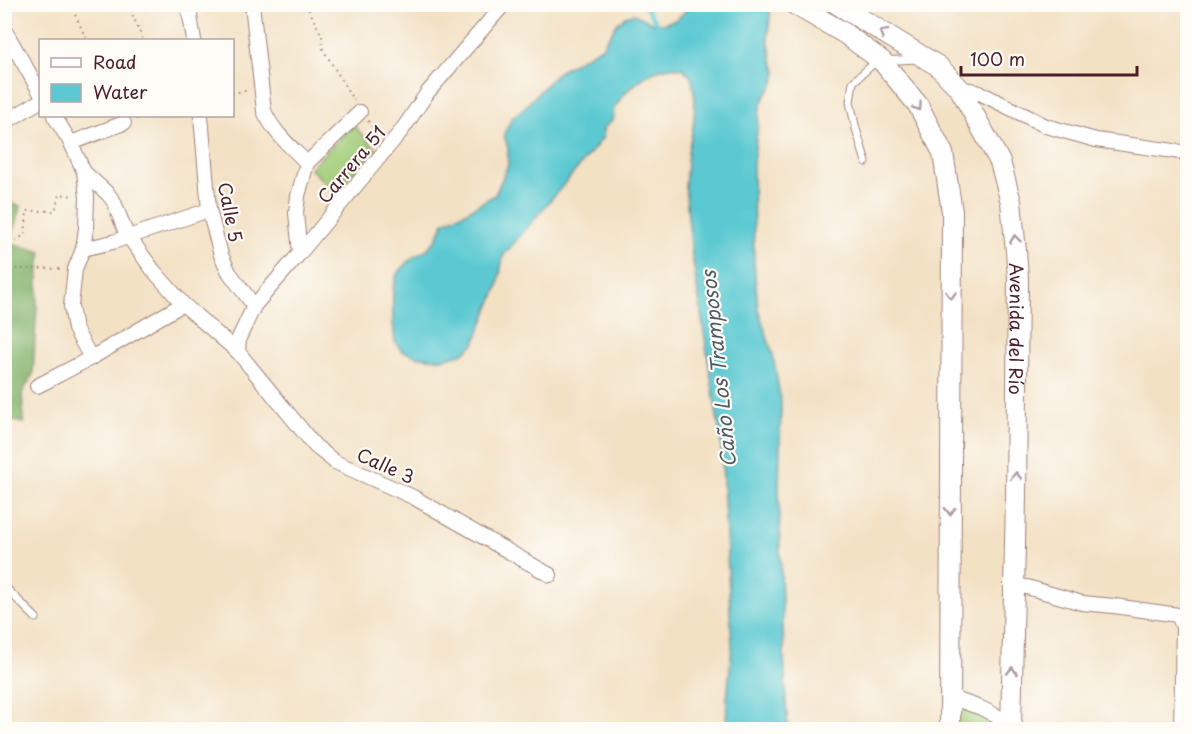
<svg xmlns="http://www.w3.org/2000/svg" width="1192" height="734" viewBox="0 0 1192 734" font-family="'Playpen Sans',sans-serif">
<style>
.green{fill:#a0cc78;stroke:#757652;stroke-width:1.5}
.forest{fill:#80b068;stroke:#65684a;stroke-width:1.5}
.water{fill:#5cc9d2;stroke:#53747e;stroke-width:1.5}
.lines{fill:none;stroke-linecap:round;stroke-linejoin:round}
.stream{stroke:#5cc9d2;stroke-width:4}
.lane-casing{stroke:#9e8078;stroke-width:9}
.street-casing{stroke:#9e8078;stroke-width:16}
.secondary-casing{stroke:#9e8078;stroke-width:22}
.path{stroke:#9e8078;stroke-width:2;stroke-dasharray:1.5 4.5;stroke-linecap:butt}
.lane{stroke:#fff;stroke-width:7}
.street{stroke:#fff;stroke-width:14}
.secondary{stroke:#fff;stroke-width:20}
.oneway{stroke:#ae9aa0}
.labels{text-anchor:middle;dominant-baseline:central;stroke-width:4.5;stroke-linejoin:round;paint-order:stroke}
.street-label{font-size:18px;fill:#4a1f2b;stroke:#fdfcf7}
.water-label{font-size:20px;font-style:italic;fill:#505a65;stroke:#fdfcf7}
</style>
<rect width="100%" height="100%" fill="#fdfcf7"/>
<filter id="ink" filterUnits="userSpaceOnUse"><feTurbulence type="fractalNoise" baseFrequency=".0167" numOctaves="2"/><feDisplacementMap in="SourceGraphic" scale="12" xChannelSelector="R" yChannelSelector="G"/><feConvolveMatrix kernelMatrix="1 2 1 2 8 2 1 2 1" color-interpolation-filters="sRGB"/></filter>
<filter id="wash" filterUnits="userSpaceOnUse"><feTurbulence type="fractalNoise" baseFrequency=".008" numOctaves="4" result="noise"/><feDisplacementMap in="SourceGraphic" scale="24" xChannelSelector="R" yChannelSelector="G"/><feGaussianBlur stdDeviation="1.35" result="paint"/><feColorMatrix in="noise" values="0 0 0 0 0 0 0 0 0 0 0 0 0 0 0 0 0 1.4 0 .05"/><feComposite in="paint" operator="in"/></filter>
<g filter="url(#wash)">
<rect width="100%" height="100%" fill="#f3e1c4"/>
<g class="green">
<path d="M353,125L377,150L334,192L310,168Z"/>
<path d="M964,708L1000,718L1004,729L958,730C958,722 956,712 964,708Z"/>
</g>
<path class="forest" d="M5,202L21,206L11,243L42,252L39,268L33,374L22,393L24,423L5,419Z"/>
<path class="water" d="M691,5H771L768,38L772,59L777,73L773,85L764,97L760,108L753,163L754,263L758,309L773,355L781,403L779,489L780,550L786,703L788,729H726L727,699L732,647L721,442L692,255L685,186L688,152L694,121L695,97L691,76L682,68L669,67L654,71L640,80L627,91L614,108L613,119L603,129V137L593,150L503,256L498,286L474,344L462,354L440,359L420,357L402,351L395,342L393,322V289L397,274L412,258L425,251L436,240L444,222L466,212L495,195L508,165V148L504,134L512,118L524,108L558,72L602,47L617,24L626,16L634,14L658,25L676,20L690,7Z"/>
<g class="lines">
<path class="stream" d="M643,4L658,25"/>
</g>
</g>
<g filter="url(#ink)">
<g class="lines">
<defs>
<g id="lane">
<path d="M866,162L856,129L850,102L853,82L872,65L882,61L916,59"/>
<path d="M4,586L36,618"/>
</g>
<g id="street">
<path d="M188,4L194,40"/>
<path d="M252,4L264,111C274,133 290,146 307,163"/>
<path d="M4,29L40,92"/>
<path d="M960,89L971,90L982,94L1046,126L1096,140L1188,153"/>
<path d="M54,116L71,143L84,172L87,197L86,228L83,249L75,269L71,306L75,329L91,358"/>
<path d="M201,116L209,210L221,255L229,272L254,306"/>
<path d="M4,123L40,101"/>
<path d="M71,143L124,123"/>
<path d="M84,172L108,194L114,202L126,233L153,270L183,304L238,352L315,446L335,462L413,497L550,575"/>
<path d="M83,249L113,242L209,210"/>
<path d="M300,253L296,213L298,196L307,163L360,112"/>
<path d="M238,352L239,338L254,306L300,253L402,130L428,92L504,4"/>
<path d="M37,386L47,381L91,358L183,304"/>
<path d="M1014,586L1027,587L1082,603L1114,606L1178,615L1183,627L1181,730"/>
<path d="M949,697L981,708L1016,726"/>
</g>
<g id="secondary">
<path d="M794,4L844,33L882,61L918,105L943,153L952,212L950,730"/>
<path id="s1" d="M837,4L938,66L960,89L1000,162L1011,202L1016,251L1018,278L1016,497L1011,730"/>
</g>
</defs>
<use href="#lane" class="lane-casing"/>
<use href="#street" class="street-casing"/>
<use href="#secondary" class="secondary-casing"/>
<g class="path">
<path d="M70,4L87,40"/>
<path d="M128,4L143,40"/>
<path d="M306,4L322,36L323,49L354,101"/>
<path d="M769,4L779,10"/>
<path d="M232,93L250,90"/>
<path d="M136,119L146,116"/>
<path d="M368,121L381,137"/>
<path d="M4,242L10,243L25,235L27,211H55L60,194L74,196"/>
<path d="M4,268C24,270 42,268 62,269"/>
</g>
<use href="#lane" class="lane"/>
<use href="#street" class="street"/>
<use href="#secondary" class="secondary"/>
</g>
<defs><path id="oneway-chevron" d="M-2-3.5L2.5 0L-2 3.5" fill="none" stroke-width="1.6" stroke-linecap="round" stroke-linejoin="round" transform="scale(1.5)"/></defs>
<g class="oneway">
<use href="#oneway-chevron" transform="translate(883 33) rotate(-149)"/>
<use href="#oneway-chevron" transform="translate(918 107) rotate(56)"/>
<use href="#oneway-chevron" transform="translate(1015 239) rotate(-97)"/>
<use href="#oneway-chevron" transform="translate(951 295) rotate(90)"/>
<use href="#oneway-chevron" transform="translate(1016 476) rotate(-90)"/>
<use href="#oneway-chevron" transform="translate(950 511) rotate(90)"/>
<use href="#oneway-chevron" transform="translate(1012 671) rotate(-89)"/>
</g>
</g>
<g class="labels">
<g class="street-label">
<text transform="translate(351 164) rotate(-50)">Carrera 51</text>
<text transform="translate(231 212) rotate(79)">Calle 5</text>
<text stroke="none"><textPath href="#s1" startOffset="402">Avenida del Río</textPath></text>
<text transform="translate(386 465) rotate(24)">Calle 3</text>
</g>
<g class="water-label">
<text transform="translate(718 369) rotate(-96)">Caño Los Tramposos</text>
</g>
</g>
<rect width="1192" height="734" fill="none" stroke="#fdfcf7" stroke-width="24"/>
<rect x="39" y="39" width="195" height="78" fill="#fdfcf7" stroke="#b5a4a5" stroke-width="1.5"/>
<rect x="51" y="58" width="30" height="9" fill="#ffffff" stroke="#b5a4a5" stroke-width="1.5"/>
<text x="93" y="69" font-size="18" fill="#4a1f2b">Road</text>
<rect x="51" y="84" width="30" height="18" fill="#5cc9d2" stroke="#b5a4a5" stroke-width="1.5"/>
<text x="93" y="99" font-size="18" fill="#4a1f2b">Water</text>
<path d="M961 66v9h176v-9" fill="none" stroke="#4a1f2b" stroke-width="3"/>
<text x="970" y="66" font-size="18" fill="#4a1f2b" stroke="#fdfcf7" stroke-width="4.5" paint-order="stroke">100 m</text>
</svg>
